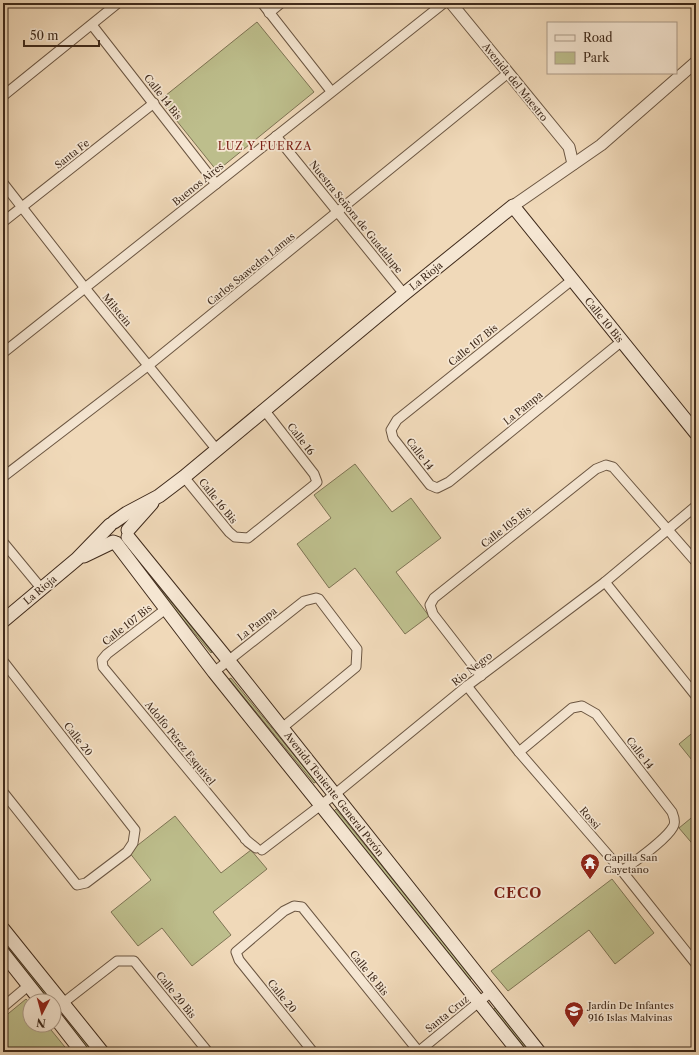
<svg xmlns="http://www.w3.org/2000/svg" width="699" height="1055" viewBox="0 0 699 1055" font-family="'Libre Caslon Text',serif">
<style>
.green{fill:#bdbe8c;stroke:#7e7454}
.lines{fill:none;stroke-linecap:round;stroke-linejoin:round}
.minor-casing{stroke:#6b5642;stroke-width:11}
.tertiary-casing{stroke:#6b5642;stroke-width:13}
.secondary-casing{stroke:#3f2a1b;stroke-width:15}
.minor{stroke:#f5e6d2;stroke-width:9}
.tertiary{stroke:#f5e6d2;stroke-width:11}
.secondary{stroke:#f5e6d2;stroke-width:13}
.labels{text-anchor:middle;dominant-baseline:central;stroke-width:3.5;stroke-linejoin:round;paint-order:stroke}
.street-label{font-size:10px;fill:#3f2a1b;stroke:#f5e6d2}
.poi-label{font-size:10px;fill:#3f2a1b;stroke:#f5e6d2;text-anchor:start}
.neighbourhood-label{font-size:11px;letter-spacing:1px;fill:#7a1f14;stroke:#f5e6d2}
.district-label{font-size:14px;font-weight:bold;letter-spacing:1px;fill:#7a1f14;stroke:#f5e6d2}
</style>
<rect width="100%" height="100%" fill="#f0d9b9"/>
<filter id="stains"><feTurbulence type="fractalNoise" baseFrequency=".005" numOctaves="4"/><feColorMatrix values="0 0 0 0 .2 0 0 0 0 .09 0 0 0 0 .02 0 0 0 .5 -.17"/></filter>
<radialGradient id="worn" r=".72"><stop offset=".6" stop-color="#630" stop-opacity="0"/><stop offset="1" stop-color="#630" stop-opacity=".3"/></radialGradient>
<g class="green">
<path d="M257,22L314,92L217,171L160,100Z"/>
<path d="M355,464L392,512L411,498L441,538L396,572L429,616L405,634L355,568L329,588L297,544L331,518L314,495Z"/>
<path d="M127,548L212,652L211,653L125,549Z"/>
<path d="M231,678L316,782L314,783L229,679Z"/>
<path d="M696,730V765L679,744Z"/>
<path d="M336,809L472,978L470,980L334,811Z"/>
<path d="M696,814V848L679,828Z"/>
<path d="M175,816L221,873L251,850L267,869L213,912L231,935L192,966L162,928L138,946L111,912L151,880L129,852Z"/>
<path d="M612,879L654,933L615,964L589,930L508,991L491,971Z"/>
<path d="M3,935L50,994L44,998L3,946Z"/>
<path d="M26,999L30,1003V1025H47L69,1052H3V1018Z"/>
<path d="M495,1008L531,1052H527L493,1010Z"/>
<path d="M68,1016L96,1052H87L62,1021Z"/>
</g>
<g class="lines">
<defs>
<g id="minor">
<path d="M262,3L331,91"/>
<path d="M269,13L281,3"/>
<path d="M92,25L216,184"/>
<path d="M3,96L118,3"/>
<path d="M276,136L404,294"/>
<path d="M3,183L85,288L217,450"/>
<path d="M3,222L154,103"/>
<path d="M572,280L397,420L391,430L393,438L430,485L437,488L449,482L622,341"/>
<path d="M3,353L444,3"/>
<path d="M3,477L149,365L508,73"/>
<path d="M184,477L229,532L235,537L248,538L314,485L317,482L314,474L265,411"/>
<path d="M3,542L41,588"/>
<path d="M605,582L696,696"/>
<path d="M167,608L107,654L102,660L103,667L248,842L256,848L245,839"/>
<path d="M3,661L135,830L133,843L127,852L86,883L77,885L3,792"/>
<path d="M214,672L304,601L316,598L319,599L357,649L356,667L282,728"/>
<path d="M481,676L433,614L430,605L434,598L596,469L606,465L613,467L696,562"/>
<path d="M467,686L519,752L622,871L696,964"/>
<path d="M519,752L572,708L582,706L596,714L672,812C674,817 676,823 673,827C665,841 635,861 622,871"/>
<path d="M262,850L334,795L467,686L605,582L696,506"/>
<path d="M3,1007L28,986"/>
<path d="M54,1010L117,961H134L208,1052"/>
<path d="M313,1052L239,960L236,952L284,911L294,906L302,907L419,1052"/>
<path d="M418,1052L491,992"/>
</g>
<g id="tertiary">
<path d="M451,3L569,147L573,164"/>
<path d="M513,206L601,145L696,62"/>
</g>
<g id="secondary">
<path d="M114,522L127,513L159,496L184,477L404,294L513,206L696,433"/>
<path d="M128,530L152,503"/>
<path d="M128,537L228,660L539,1052"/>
<path d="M116,543L214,672L519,1052"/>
<path d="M84,556L113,542"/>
<path d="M3,621L77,559L110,525"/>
<path d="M3,929L102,1052"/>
<path d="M3,953L41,1001"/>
<path d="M54,1016L82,1052"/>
</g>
</defs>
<use href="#minor" class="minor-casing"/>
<use href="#tertiary" class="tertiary-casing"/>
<use href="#secondary" class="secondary-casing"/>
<use href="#minor" class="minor"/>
<use href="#tertiary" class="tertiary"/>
<use href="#secondary" class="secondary"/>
</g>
<defs>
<symbol id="temple-pin" viewBox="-11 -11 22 30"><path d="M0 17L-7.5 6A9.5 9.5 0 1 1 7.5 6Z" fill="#8f2418" stroke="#f5e6d2"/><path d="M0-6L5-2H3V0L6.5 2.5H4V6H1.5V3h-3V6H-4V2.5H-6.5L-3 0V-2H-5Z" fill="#fff"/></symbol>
<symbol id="school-pin" viewBox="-11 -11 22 30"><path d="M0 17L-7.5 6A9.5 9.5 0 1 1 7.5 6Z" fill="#8f2418" stroke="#f5e6d2"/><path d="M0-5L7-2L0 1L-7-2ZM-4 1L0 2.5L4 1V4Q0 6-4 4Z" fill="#fff"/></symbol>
</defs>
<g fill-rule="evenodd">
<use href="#temple-pin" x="579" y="852" width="22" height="30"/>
<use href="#school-pin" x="563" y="1000" width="22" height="30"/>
</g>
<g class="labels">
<g class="street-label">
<text transform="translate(515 82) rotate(51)">Avenida del Maestro</text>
<text transform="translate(163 97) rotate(52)">Calle 14 Bis</text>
<text transform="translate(72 154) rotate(-38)">Santa Fe</text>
<text transform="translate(198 184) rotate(-39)">Buenos Aires</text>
<text transform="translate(356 217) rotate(51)">Nuestra Señora de Guadalupe</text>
<text transform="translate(251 269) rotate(-39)">Carlos Saavedra Lamas</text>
<text transform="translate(426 276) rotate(-39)">La Rioja</text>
<text transform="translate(117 310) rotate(50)">Milstein</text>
<text transform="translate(604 320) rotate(51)">Calle 10 Bis</text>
<text transform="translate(473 345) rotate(-39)">Calle 107 Bis</text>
<text transform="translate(523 408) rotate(-39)">La Pampa</text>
<text transform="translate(301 439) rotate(52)">Calle 16</text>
<text transform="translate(420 454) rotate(52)">Calle 14</text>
<text transform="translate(218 501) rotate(51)">Calle 16 Bis</text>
<text transform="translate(506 527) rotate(-38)">Calle 105 Bis</text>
<text transform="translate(40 590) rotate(-40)">La Rioja</text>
<text transform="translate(257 624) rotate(-38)">La Pampa</text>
<text transform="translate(127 625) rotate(-38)">Calle 107 Bis</text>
<text transform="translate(472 669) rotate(-38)">Río Negro</text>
<text transform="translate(78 739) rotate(52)">Calle 20</text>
<text transform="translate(180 743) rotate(51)">Adolfo Pérez Esquivel</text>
<text transform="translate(640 753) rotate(52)">Calle 14</text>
<text transform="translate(334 794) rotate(52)">Avenida Teniente General Perón</text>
<text transform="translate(590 818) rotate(49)">Rossi</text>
<text transform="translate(369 973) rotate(51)">Calle 18 Bis</text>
<text transform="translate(176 995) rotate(51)">Calle 20 Bis</text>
<text transform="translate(282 996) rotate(51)">Calle 20</text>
<text transform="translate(447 1014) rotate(-39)">Santa Cruz</text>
</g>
<g class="poi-label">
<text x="604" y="857">Capilla San<tspan x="604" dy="12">Cayetano</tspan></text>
<text x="588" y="1005">Jardín De Infantes<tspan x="588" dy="12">916 Islas Malvinas</tspan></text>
</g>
<g class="neighbourhood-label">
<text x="265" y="146">LUZ Y FUERZA</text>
</g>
<g class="district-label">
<text x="518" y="893">CECO</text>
</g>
</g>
<rect width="699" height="1055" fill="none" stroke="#f0d9b9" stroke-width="16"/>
<rect x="4" y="4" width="691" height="1047" fill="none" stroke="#3f2a1b" stroke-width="2"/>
<rect x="8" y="8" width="683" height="1039" fill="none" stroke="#3f2a1b"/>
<rect x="547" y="22" width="130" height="52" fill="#f5e6d2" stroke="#ac9b89"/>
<rect x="555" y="35" width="20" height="6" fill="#f5e6d2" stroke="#ac9b89"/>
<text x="583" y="42" font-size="12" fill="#3f2a1b">Road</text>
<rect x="555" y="52" width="20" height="12" fill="#bdbe8c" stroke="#ac9b89"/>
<text x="583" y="62" font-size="12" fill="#3f2a1b">Park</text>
<g transform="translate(42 1013) rotate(186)"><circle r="19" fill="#f5e6d2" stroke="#ac9b89"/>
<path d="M0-3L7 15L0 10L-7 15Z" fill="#8f2418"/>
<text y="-6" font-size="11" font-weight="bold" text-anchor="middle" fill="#3f2a1b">N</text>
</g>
<path d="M24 40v6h75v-6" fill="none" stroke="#3f2a1b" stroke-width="2"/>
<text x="30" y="40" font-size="12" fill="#3f2a1b" stroke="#f5e6d2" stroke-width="3" paint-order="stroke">50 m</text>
<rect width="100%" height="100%" filter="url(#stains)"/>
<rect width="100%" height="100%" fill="url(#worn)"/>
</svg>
